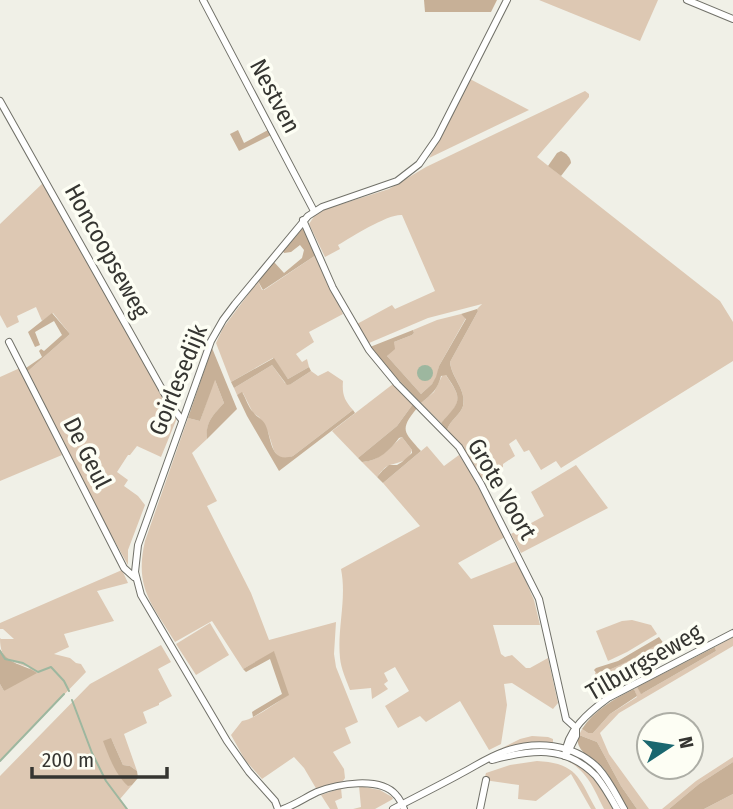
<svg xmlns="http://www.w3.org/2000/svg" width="733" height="809" viewBox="0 0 733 809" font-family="'Fira Sans Condensed',sans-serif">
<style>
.green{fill:#ddc8b3}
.forest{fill:#c7b097}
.water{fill:#9db79f}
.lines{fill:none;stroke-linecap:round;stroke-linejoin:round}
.stream{stroke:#9db79f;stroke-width:2}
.minor-casing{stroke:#717169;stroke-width:8}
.minor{stroke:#fff;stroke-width:6}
.labels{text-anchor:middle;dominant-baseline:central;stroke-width:7;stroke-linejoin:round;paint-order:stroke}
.street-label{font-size:24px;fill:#353531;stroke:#fdfef4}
</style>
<rect width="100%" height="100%" fill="#f0f0e7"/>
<g class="green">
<path d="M539,0H658L640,41Z"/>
<path d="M470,79L529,110L429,158Z"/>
<path d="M585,91L589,94V97L537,157L720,301L733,322V361L561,468L556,461L541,470L529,450L524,452L516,439L509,444L515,456L503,464V467L481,480L457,442L447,430C450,420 460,415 463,406C467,390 451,377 450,362L478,311L477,309L482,304L428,318L369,343L357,324L392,305L395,309L435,291L402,215C387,214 352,237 338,245L340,249L325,257L309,224L315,215L326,209L389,189L426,167Z"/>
<path d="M43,183L177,418L161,457L137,446L130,455H128L117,472L128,480L124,486L138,496L145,505L128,550V565L87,492L28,371L70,334L53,313L42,321L36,307L17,316L19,322L7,328L0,315V224Z"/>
<path d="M316,255L343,314L309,332L314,342L296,354L302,362L307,359L309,367L288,379L273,358L231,382L216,343L223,328L258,281L262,290H264Z"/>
<path d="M461,314L466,318L439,366L437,377L432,384L421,394L387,356C391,351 395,349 394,342L412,335L414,333L413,330L437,320Z"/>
<path d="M272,365L285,383L291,384L311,371L318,376L328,371L343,381C342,394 344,400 353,410L293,456L285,459L279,457L274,451L268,432L259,417L253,413L243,393L237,395L234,388Z"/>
<path d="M20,368L62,455L0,481V377Z"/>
<path d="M443,374H445C463,400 462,401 441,423L421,403L434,392Z"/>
<path d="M214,380H215L224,403C214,414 205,422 207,439L192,453L217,501L207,506L251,593L269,640L336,622L334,654L336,667L358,722L345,728L351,743L333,752L344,769L345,778L343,781L317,790L304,768L294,757L262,779L245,760L231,735L242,721C255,719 276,703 288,695L274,652L243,669L212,621L175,642C152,604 134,588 145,541L188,418L200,421Z"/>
<path d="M393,384L413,404L397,426L358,458L332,431Z"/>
<path d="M402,437L412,450C408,462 400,462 390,465C384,467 381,472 377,477L362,462C380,461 389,448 402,437Z"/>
<path d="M427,446L444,466L459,455L471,473L505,537L458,563L471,579L517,561L534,600L540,625H493L501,654L505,657L512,655L526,668H530L548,658L558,703L553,709L512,683L504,684L507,705L501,744L489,750L460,701L426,722L420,716L398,728L385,706L409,691L395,667L384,673L388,681L384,684L388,689L372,699L371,688L350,690C346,679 341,669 340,658C337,628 347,599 341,569L420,526L383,483Z"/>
<path d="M576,465L608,508L521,553L511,534L544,516L531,492Z"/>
<path d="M122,570L128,583L97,591L114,621L64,634L69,647L54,654L70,658L76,663L81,664L86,672L0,761V684L4,691L30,668C11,660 0,662 0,638L1,639H14L3,629H0V623Z"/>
<path d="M632,620L651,625L657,634L627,652L608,661L596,631L622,621Z"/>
<path d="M210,623L229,655L196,675L176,644Z"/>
<path d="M733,637V646L619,713L600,733L609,754L649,809H637L621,786L597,742L579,735L582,729L588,733H593L610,714L637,697L634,689L637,687L641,693H643L716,651L715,647Z"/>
<path d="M659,643L665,654L600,688L595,677V672L597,674C620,668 638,653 659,643Z"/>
<path d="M161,645L171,662L158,669L172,696L159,703V705L143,712L147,723L124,734L137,771L130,766L123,765L111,738L128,785H132L120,799L127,809H0V776L90,684Z"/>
<path d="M532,736L548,737L553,739V743L506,748L492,753L520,739Z"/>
<path d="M733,757V762L699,784L669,809H662L696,781Z"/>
<path d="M564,759C591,769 600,786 615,809H604C593,787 587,770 564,759Z"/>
<path d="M537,761C577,763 579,778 596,809H591L571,774L536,801L518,799L519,785L484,780L486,773L510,765Z"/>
<path d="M359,786L380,790L392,797L393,799L375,809H353L361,807Z"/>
<path d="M341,788L342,798L335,801L338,809H330L321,795Z"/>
<path d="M733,794V809H704Z"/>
</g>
<g class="forest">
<path d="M424,0H497L491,12H425Z"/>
<path d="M238,130L244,143L268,130L271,135L239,151L230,134Z"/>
<path d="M561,151C566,153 571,158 571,163L561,176L548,166L557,153Z"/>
<path d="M302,229H305L316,255L263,290L258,281L274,262L284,273L302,258L304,250L300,245L291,252L284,253L283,251Z"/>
<path d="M477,309L478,311L450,362C451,377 467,390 463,406C460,415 450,420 447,430L441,423C461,401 463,400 446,375L441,376C438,389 431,395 421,403L387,368L370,347L413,330L414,333L412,335L394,342L395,349L387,356L421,394L432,384L436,377L439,366L466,319L461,314Z"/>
<path d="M52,313L70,334L28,371L26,368L42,357L39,351L41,349L44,351L62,335L54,321L35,332L40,345L35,347L28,332Z"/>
<path d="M212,348L237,409L207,439C205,422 214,414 224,403L215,380L200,421L188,418Z"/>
<path d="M274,358L288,379L309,367L311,371L291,384L287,385L272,365L234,388L231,382Z"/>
<path d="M242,392C246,398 248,407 253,412C256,417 262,418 265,424C272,437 269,464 293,456L353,410L355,413L279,471L247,416L237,395Z"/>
<path d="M413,404L417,408C399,430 404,432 421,451L383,483L377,477L383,470L389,465H397L402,462L412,453V450L402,437L399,438C390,450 379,461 362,462L358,458L397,426Z"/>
<path d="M659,637L673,656L602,693L600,688L665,654V652L659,644H658C638,655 619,668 597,674L594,670L596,668L618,661Z"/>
<path d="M715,647L716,651L643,693L641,694L637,687Z"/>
<path d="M0,649C10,666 22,663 37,673L4,691L0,684Z"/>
<path d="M274,651L289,695L253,717L252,712L255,710L282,694L270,659L246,672L243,669Z"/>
<path d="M634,689L637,696L610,714L593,733H588L582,729C594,710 614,699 634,689Z"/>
<path d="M579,735L597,742L621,786L637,809H626C620,796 613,781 604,769C598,760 583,756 579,746C577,741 578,739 579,735Z"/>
<path d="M111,738L123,765L130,766L137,771L138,778L132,785L128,786C115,774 109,757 103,741Z"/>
<path d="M733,762V794L704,809H669L699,784Z"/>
</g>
<circle class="water" cx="425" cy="373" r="8"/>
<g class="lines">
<g class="stream">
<path d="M0,651L5,659L23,663L38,672L51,667L64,681L69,691"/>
<path d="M72,700L92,753L106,781L127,809"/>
<path d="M0,761L64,694"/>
</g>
<defs>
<g id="minor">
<path d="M203,0L314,211"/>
<path d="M687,0L733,19"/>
<path d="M0,101L172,407L182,420"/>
<path d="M303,220L333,288L369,350L397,384L459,447L481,484L539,599L566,719L576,728"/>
<path d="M9,342L124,568L134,577"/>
<path d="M568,752L576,736V728"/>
<path d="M565,756C566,731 589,712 608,698L733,633"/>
<path d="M492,760C530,750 565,744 596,776C604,786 611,798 617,809"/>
<path d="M278,809L275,801L249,772L227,741L141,595L135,572L138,545L211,341L223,320L235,304L308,216L322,207L397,181L419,164L437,138L507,0"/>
<path d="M283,809C295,805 306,797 317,792C337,784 380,776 396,795C399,798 402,804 404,809"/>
<path d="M393,809C416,797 438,786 460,774C474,767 488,757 503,752C535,740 573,743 598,768C609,780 616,795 624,809"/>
<path d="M480,809L486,780"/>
</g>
</defs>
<use href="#minor" class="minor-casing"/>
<use href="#minor" class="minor"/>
</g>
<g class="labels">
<g class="street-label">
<text transform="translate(275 96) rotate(62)">Nestven</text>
<text transform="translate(107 251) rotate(61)">Honcoopseweg</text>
<text transform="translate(178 380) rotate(-68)">Goirlesedijk</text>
<text transform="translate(87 453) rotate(63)">De Geul</text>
<text transform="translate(502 489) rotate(60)">Grote Voort</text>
<text transform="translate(644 662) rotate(-30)">Tilburgseweg</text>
</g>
</g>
<g transform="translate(670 746) rotate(78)"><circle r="33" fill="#fdfef4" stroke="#adaea6" stroke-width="2"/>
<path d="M0-5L12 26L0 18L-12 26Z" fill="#1a676f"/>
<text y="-10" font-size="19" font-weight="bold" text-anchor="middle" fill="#353531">N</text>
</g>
<path d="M32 767v10h135v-10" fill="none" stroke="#353531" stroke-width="3.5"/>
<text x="42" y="767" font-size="21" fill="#353531" stroke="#fdfef4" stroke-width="5" paint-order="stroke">200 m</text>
</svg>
